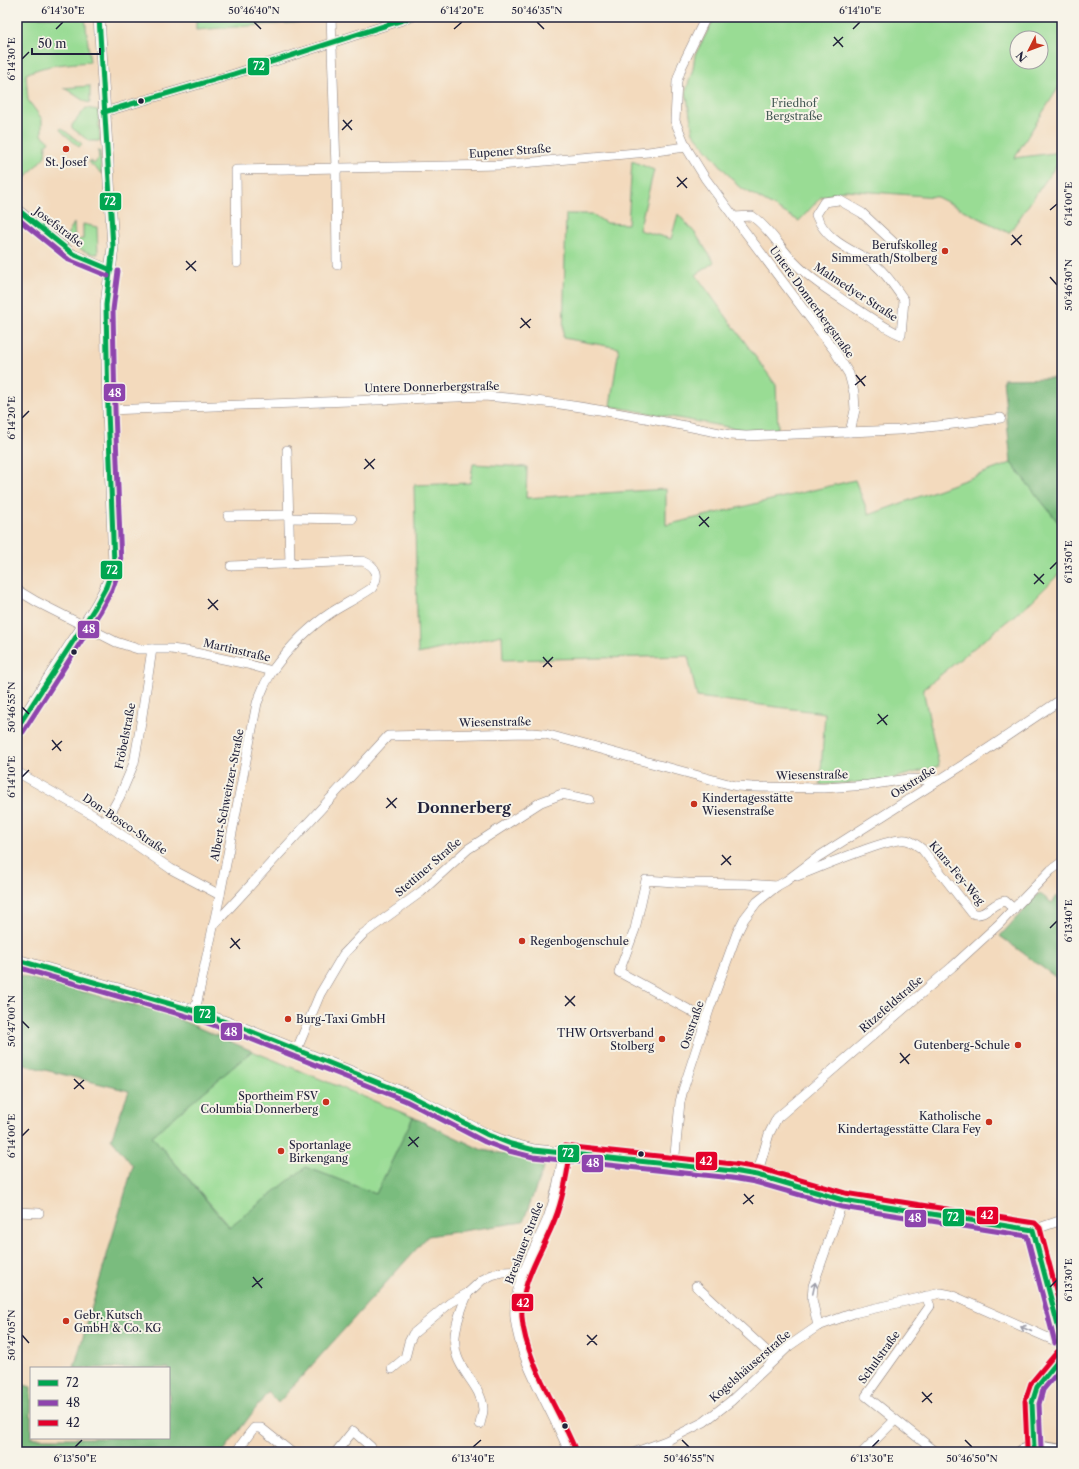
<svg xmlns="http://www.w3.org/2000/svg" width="1079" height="1469" viewBox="0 0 1079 1469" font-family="'Libre Caslon Text',serif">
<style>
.green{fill:#99dc94;stroke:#5e7f68;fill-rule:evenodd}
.forest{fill:#7abc7e;stroke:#4e6f5c}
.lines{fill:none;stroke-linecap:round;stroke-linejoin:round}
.minor-casing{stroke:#8a7e7c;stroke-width:10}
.tertiary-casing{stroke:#8a7e7c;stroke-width:12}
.primary-casing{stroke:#8a7e7c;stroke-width:16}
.minor{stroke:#fff;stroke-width:9}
.tertiary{stroke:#fff;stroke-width:11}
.primary{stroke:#fff;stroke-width:14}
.bus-1-casing{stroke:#f7f3e8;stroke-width:8}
.bus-2-casing{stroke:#f7f3e8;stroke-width:8}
.bus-3-casing{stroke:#f7f3e8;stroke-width:8}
.bus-1{stroke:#00a651;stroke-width:5}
.bus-2{stroke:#8e44ad;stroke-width:5}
.bus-3{stroke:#e4002b;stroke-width:5}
.oneway{stroke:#9c9ca7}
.ticks{fill:none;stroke:#22223b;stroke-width:1.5}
.bus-dot{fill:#22223b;stroke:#f7f3e8;stroke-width:1.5}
.poi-dot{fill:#c8321e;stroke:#f7f3e8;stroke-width:1.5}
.labels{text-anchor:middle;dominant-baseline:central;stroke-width:4;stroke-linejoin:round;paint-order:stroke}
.park-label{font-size:11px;fill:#465a56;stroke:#f7f3e8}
.street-label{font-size:11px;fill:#22223b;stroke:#f7f3e8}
.poi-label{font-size:11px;fill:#22223b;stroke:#f7f3e8;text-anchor:end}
.district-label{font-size:15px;font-weight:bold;fill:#22223b;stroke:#f7f3e8}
.line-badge{stroke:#f7f3e8;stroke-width:1.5}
.badge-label{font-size:11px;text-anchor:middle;font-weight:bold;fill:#fff}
.neatline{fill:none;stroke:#22223b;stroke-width:1.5}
.ticks-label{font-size:10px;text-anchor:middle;fill:#22223b}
</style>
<rect width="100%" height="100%" fill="#f7f3e8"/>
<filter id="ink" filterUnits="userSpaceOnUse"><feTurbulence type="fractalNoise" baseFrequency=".025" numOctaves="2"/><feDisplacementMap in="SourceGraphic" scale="8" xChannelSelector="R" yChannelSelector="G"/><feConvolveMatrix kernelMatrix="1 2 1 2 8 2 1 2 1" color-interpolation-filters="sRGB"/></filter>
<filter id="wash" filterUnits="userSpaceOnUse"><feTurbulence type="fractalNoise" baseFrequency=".012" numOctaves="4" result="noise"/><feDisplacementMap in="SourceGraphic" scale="16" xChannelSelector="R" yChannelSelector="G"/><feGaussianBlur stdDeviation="0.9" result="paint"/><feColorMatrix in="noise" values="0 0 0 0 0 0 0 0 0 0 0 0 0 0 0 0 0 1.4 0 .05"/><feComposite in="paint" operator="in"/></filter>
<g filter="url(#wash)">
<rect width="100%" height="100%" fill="#f3dabd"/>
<g class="green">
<path d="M17,17H85L90,62C68,64 46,64 26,74L28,100L42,119V135L49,141L46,145L45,156L17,187Z"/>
<path d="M196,17H329V20L196,30Z"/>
<path d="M715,17H1062V82L1014,158L1062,152V157L1009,233L937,197L846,190L821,197L799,221L738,186L693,133L686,91L693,69L695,55ZM1017,38H1041V62H1017Z"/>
<path d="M90,86V103C81,101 73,92 63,88Z"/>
<path d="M86,108L98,110L100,141H89L72,128V125Z"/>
<path d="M61,128L82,144L79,147L60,130Z"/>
<path d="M98,151H100L102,174L88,162L90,161L94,164L99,158Z"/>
<path d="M632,161L654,170L639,230L671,239L678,214L695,233L714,262L696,275L776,385L778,429L744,430L610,406L619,348L563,338L566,214H592L606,223L628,224Z"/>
<path d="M74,223L75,240L83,239V224L97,227L98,254C86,255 74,245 65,238Z"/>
<path d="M1011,463L1062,527V571L1032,601L923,689L939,766L883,781L820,785L825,713L697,697L688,656L503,660L502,635L418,654L414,485L470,483L473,464L527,467L526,498L666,489V525L855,480L869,515Z"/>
<path d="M252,1051L413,1117L376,1194L306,1167L230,1227L152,1136Z"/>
</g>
<g class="forest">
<path d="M1062,378V527L1011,463L1003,379Z"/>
<path d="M1039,893L1052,903L1057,896L1062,900V982L1000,936Z"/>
<path d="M17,975L162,1012L252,1051L152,1136L229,1227L306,1167L376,1194L413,1117L482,1150L546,1161L523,1222L428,1236L278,1403L268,1392L223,1452H17V1383L31,1387V1438H169V1368H74L133,1166L111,1139L129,1091L17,1063Z"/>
</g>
</g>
<g filter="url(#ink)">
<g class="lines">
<defs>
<g id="minor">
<path d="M331,17L336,168L337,265"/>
<path d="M706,17L682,66L677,81L675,121L686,147L705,178L734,217L752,216C769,228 779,246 793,261C811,280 834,294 857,309C871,318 885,328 901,335L904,300C895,287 885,272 872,262C868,259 863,257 858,254C840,245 824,235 816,215L824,202L839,200L862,213L907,255"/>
<path d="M104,112L234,74L412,17"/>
<path d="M17,209L73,254L111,270"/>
<path d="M734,217L834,350L849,374L854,393L855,410L850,432"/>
<path d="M237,263L236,170L501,165L648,152L686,147"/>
<path d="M108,410L484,396C567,402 648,418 730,435L746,436L899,430L937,426L1001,418"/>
<path d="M287,450L290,564"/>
<path d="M228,516L289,515"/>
<path d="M289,518L352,519"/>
<path d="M17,590L37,602L116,642L138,649H171L186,651L247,664L272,671C288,649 309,627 332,612C345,604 359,597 372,588C380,575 377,567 363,561L231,566"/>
<path d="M17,772L93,815L171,869L220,895"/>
<path d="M105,823L120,796L134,763L140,729L152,649"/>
<path d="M797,876C816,869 889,837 906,840C912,841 917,845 922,849L972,913C985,919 992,902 1005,901L1014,909"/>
<path d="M213,926L388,736L532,733L545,734L721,782L736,786L753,787L824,788L868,785L908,779L939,780"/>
<path d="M195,1011L220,895L257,703L265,684L272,671"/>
<path d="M706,1019L619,972L635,929L646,880L688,883L747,884L777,886"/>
<path d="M297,1049L320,994L343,955L363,934L421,892L468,849L541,802L562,794L589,800"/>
<path d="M563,1153C560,1176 556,1196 548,1218C536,1248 512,1284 515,1318C520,1364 552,1408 569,1452"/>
<path d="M674,1165L680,1102L683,1090L709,1010L737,933L744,919L757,902L777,886L786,881L818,857L974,758L1062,699"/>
<path d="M757,1175L769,1134L777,1118L952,967L999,924L1051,870L1062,862"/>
<path d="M17,1212L39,1213"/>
<path d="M1033,1230L1062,1220"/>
<path d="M696,1286L774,1358"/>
<path d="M468,1293C460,1311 450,1337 457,1356C463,1375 482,1388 483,1409C483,1414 481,1419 480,1424"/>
<path d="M926,1296L930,1306L866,1396L936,1452"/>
<path d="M818,1326L812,1299L813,1286L843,1200"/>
<path d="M392,1369L405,1358L409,1342L413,1334L450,1303L468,1293L482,1280L492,1275L502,1272L525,1271"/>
<path d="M236,1452L250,1433L254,1428H261L291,1452"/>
<path d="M336,1452L353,1431L371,1447L366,1452"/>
<path d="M636,1452L666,1441L704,1422L731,1401L789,1346L818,1326L854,1313L941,1293L951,1295L1062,1344"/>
<path d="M863,1452L895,1420"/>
</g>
<g id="tertiary">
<path d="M17,728C34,702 50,676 67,650C85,623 106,596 114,564L108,410L106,305L113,247L99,17"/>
<path d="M17,960L195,1011L245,1029L409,1095L488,1135L511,1144L534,1150L733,1171L757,1175L843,1200L1033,1230L1062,1341"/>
<path d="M1034,1448L1032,1403L1037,1387L1062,1356"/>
</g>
<path id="primary" d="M1022,1452L1034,1448L1062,1452"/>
</defs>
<use href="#minor" class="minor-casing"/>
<use href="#tertiary" class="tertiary-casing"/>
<use href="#primary" class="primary-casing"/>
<use href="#minor" class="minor"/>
<use href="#tertiary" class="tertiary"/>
<use href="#primary" class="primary"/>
<defs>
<g id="bus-1">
<path d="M104,112L234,74L412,17"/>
<path d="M17,209L73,254L111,270"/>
<path d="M17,728L94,609L106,587L114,564L108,410L106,305L113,247L99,17"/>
<path d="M17,960L195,1011L245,1029L409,1095L488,1135L511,1144L534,1150L733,1171L757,1175L843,1200L1033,1230L1062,1341"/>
<path d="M1034,1448L1032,1403L1037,1387L1062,1356"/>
</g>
<g id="bus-2">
<path d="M17,218L69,260L108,276"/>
<path d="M23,732L100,612L112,590L121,565L115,410L113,310L118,271"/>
<path d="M17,967L193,1018L243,1036L406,1101L485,1142L509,1151L533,1157L732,1178L755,1182L842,1207L1027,1236L1055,1343"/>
<path d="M1041,1448L1039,1404L1043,1390L1062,1367"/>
</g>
<g id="bus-3">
<path d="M564,1146L734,1164L759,1168L845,1193L1035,1223L1040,1228L1062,1313"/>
<path d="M570,1154C567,1176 563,1198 555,1219C543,1251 520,1281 522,1317C525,1360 559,1410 575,1449"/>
<path d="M1027,1448L1025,1401L1031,1383L1057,1352"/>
</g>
</defs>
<use href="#bus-1" class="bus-1-casing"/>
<use href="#bus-2" class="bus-2-casing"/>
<use href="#bus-3" class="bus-3-casing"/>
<use href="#bus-1" class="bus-1"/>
<use href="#bus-2" class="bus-2"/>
<use href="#bus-3" class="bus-3"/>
</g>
<defs><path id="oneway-shaft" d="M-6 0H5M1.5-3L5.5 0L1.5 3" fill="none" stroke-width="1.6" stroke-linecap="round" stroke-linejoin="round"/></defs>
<g class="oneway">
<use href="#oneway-shaft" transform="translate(814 1288) rotate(-78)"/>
<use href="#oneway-shaft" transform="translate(1026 1329) rotate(-156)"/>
</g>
</g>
<path class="ticks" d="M254,22L261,29M537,22L544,29M56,29L63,22M454,29L462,22M853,29L860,22M834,37L843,47M833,46L843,37M22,59L29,52M343,120L352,130M342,130L352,120M677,177L687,188M677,187L687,178M1050,210L1057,204M1012,235L1021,245M1011,245L1022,235M186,261L196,271M186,270L196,261M1050,277L1057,285M521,318L530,328M520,328L531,319M856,375L865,386M855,385L866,376M22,418L29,411M365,459L374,469M364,469L375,459M699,516L709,527M699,526L709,517M1050,569L1057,562M1034,574L1044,584M1034,584L1044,574M208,599L218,610M208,609L218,600M543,657L552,667M543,667L553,657M22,707L29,714M878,714L887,725M877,724L888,715M52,740L61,751M52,750L62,741M22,777L29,770M387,798L396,808M386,808L397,798M722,855L731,865M721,865L731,856M1050,928L1057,921M231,938L240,949M230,948L240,939M565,996L575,1006M565,1006L575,996M22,1021L29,1028M900,1053L909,1064M900,1063L910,1054M74,1079L84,1089M74,1089L84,1080M22,1136L29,1129M409,1137L418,1147M408,1146L419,1137M744,1194L753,1204M743,1204L754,1195M253,1277L262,1288M252,1287L263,1278M1050,1287L1057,1280M22,1335L29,1343M587,1335L597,1345M587,1345L597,1335M922,1392L932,1403M922,1402L932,1393M682,1440L689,1447M965,1440L972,1447M75,1447L82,1440M473,1447L481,1440M872,1447L879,1440"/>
<g class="bus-dot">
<circle cx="141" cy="101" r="3.5"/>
<circle cx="74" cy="652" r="3.5"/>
<circle cx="641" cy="1154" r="3.5"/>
<circle cx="565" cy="1426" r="3.5"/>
</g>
<g class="poi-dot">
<circle cx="66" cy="149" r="4"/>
<circle cx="945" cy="251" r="4"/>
<circle cx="694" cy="804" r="4"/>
<circle cx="522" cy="941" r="4"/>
<circle cx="288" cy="1019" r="4"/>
<circle cx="662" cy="1039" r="4"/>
<circle cx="1018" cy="1045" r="4"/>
<circle cx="326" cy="1102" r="4"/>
<circle cx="989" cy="1122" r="4"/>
<circle cx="281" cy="1151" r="4"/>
<circle cx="66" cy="1321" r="4"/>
</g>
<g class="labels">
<g class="park-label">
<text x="794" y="103">Friedhof<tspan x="794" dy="13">Bergstraße</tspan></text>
</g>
<g class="street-label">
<text transform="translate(510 151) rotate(-4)">Eupener Straße</text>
<text transform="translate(59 227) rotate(37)">Josefstraße</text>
<text transform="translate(856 292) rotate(33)">Malmedyer Straße</text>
<text transform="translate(812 302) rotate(54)">Untere Donnerbergstraße</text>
<text transform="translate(432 387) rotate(-1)">Untere Donnerbergstraße</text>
<text transform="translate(237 650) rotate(13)">Martinstraße</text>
<text transform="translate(495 722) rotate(-1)">Wiesenstraße</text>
<text transform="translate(125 736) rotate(-79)">Fröbelstraße</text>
<text transform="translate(812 775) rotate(-1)">Wiesenstraße</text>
<text transform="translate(913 782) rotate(-32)">Oststraße</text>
<text transform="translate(227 795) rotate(-79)">Albert-Schweitzer-Straße</text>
<text transform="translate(125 824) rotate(34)">Don-Bosco-Straße</text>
<text transform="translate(428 867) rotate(-41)">Stettiner Straße</text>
<text transform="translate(957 873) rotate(50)">Klara-Fey-Weg</text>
<text transform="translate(891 1004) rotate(-41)">Ritzefeldstraße</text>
<text transform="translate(692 1025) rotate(-71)">Oststraße</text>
<text transform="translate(524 1243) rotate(-69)">Breslauer Straße</text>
<text transform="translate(879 1357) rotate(-54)">Schulstraße</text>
<text transform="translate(750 1366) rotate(-41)">Kogelshäuserstraße</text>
</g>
<g class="poi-label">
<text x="66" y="162" text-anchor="middle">St. Josef</text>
<text x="937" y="245">Berufskolleg<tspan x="937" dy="13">Simmerath/Stolberg</tspan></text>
<text x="702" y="798" text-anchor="start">Kindertagesstätte<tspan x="702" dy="13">Wiesenstraße</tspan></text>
<text x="530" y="941" text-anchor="start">Regenbogenschule</text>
<text x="296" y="1019" text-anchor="start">Burg-Taxi GmbH</text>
<text x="654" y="1033">THW Ortsverband<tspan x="654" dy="13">Stolberg</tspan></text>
<text x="1010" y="1045">Gutenberg-Schule</text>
<text x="318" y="1096">Sportheim FSV<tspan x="318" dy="13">Columbia Donnerberg</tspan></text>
<text x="981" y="1116">Katholische<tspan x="981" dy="13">Kindertagesstätte Clara Fey</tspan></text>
<text x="289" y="1145" text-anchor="start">Sportanlage<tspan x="289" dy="13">Birkengang</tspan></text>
<text x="74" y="1315" text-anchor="start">Gebr. Kutsch<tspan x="74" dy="13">GmbH &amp; Co. KG</tspan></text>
</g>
<g class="district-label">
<text x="464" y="807">Donnerberg</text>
</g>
</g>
<g class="line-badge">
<rect x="247" y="57" width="23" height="19" rx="4" fill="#00a651"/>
<rect x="99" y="192" width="23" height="19" rx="4" fill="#00a651"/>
<rect x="103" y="383" width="23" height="19" rx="4" fill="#8e44ad"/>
<rect x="100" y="560" width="23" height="20" rx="4" fill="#00a651"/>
<rect x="77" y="620" width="23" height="19" rx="4" fill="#8e44ad"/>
<rect x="193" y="1005" width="23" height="19" rx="4" fill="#00a651"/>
<rect x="220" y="1022" width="23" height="19" rx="4" fill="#8e44ad"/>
<rect x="557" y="1144" width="23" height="19" rx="4" fill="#00a651"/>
<rect x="695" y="1151" width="23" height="20" rx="4" fill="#e4002b"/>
<rect x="581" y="1154" width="23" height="19" rx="4" fill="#8e44ad"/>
<rect x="976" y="1206" width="23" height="19" rx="4" fill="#e4002b"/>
<rect x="942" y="1208" width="23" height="19" rx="4" fill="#00a651"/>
<rect x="904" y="1209" width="23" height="19" rx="4" fill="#8e44ad"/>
<rect x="511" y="1293" width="23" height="19" rx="4" fill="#e4002b"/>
</g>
<g class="badge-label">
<text x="259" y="70">72</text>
<text x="110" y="205">72</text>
<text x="115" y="397">48</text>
<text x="112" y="574">72</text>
<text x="89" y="633">48</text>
<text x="205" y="1018">72</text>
<text x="231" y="1036">48</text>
<text x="568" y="1157">72</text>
<text x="706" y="1165">42</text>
<text x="593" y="1167">48</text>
<text x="987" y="1219">42</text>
<text x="953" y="1221">72</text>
<text x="915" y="1222">48</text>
<text x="523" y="1307">42</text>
</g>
<rect width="1079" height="1469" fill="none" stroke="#f7f3e8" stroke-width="44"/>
<rect x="30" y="1367" width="140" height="72" fill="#f7f3e8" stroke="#a29fa3"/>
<rect x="38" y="1380" width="20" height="6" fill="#00a651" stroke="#a29fa3"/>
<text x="66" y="1387" font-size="12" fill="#22223b">72</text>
<rect x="38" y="1400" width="20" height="6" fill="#8e44ad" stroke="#a29fa3"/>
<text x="66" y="1407" font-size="12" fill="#22223b">48</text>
<rect x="38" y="1420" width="20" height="6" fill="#e4002b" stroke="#a29fa3"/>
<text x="66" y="1427" font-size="12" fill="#22223b">42</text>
<g transform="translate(1029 50) rotate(228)"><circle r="19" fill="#f7f3e8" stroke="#a29fa3"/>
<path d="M0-3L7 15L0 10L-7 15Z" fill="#c8321e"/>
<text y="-6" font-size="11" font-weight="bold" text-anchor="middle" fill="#22223b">N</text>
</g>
<path d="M32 48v6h68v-6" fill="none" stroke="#22223b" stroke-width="2"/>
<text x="38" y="48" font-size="12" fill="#22223b" stroke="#f7f3e8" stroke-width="3" paint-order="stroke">50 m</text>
<rect x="22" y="22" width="1035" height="1425" class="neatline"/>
<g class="ticks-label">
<text x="63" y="14">6°14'30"E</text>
<text x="254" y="14">50°46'40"N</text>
<text x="462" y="14">6°14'20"E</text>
<text x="537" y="14">50°46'35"N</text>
<text x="860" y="14">6°14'10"E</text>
<text transform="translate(11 59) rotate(-90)" y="4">6°14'30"E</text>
<text transform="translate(1068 204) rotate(-90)" y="4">6°14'00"E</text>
<text transform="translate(1068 285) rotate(-90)" y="4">50°46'30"N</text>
<text transform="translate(11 418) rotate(-90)" y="4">6°14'20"E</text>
<text transform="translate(1068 562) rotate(-90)" y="4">6°13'50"E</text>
<text transform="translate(11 707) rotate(-90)" y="4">50°46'55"N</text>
<text transform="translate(11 777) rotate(-90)" y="4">6°14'10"E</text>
<text transform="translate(1068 921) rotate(-90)" y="4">6°13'40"E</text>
<text transform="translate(11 1021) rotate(-90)" y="4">50°47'00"N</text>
<text transform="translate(11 1136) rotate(-90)" y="4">6°14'00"E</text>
<text transform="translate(1068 1280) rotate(-90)" y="4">6°13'30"E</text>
<text transform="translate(11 1335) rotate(-90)" y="4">50°47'05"N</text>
<text x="75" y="1462">6°13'50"E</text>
<text x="473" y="1462">6°13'40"E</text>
<text x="689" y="1462">50°46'55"N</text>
<text x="872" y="1462">6°13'30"E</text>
<text x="972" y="1462">50°46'50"N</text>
</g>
</svg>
